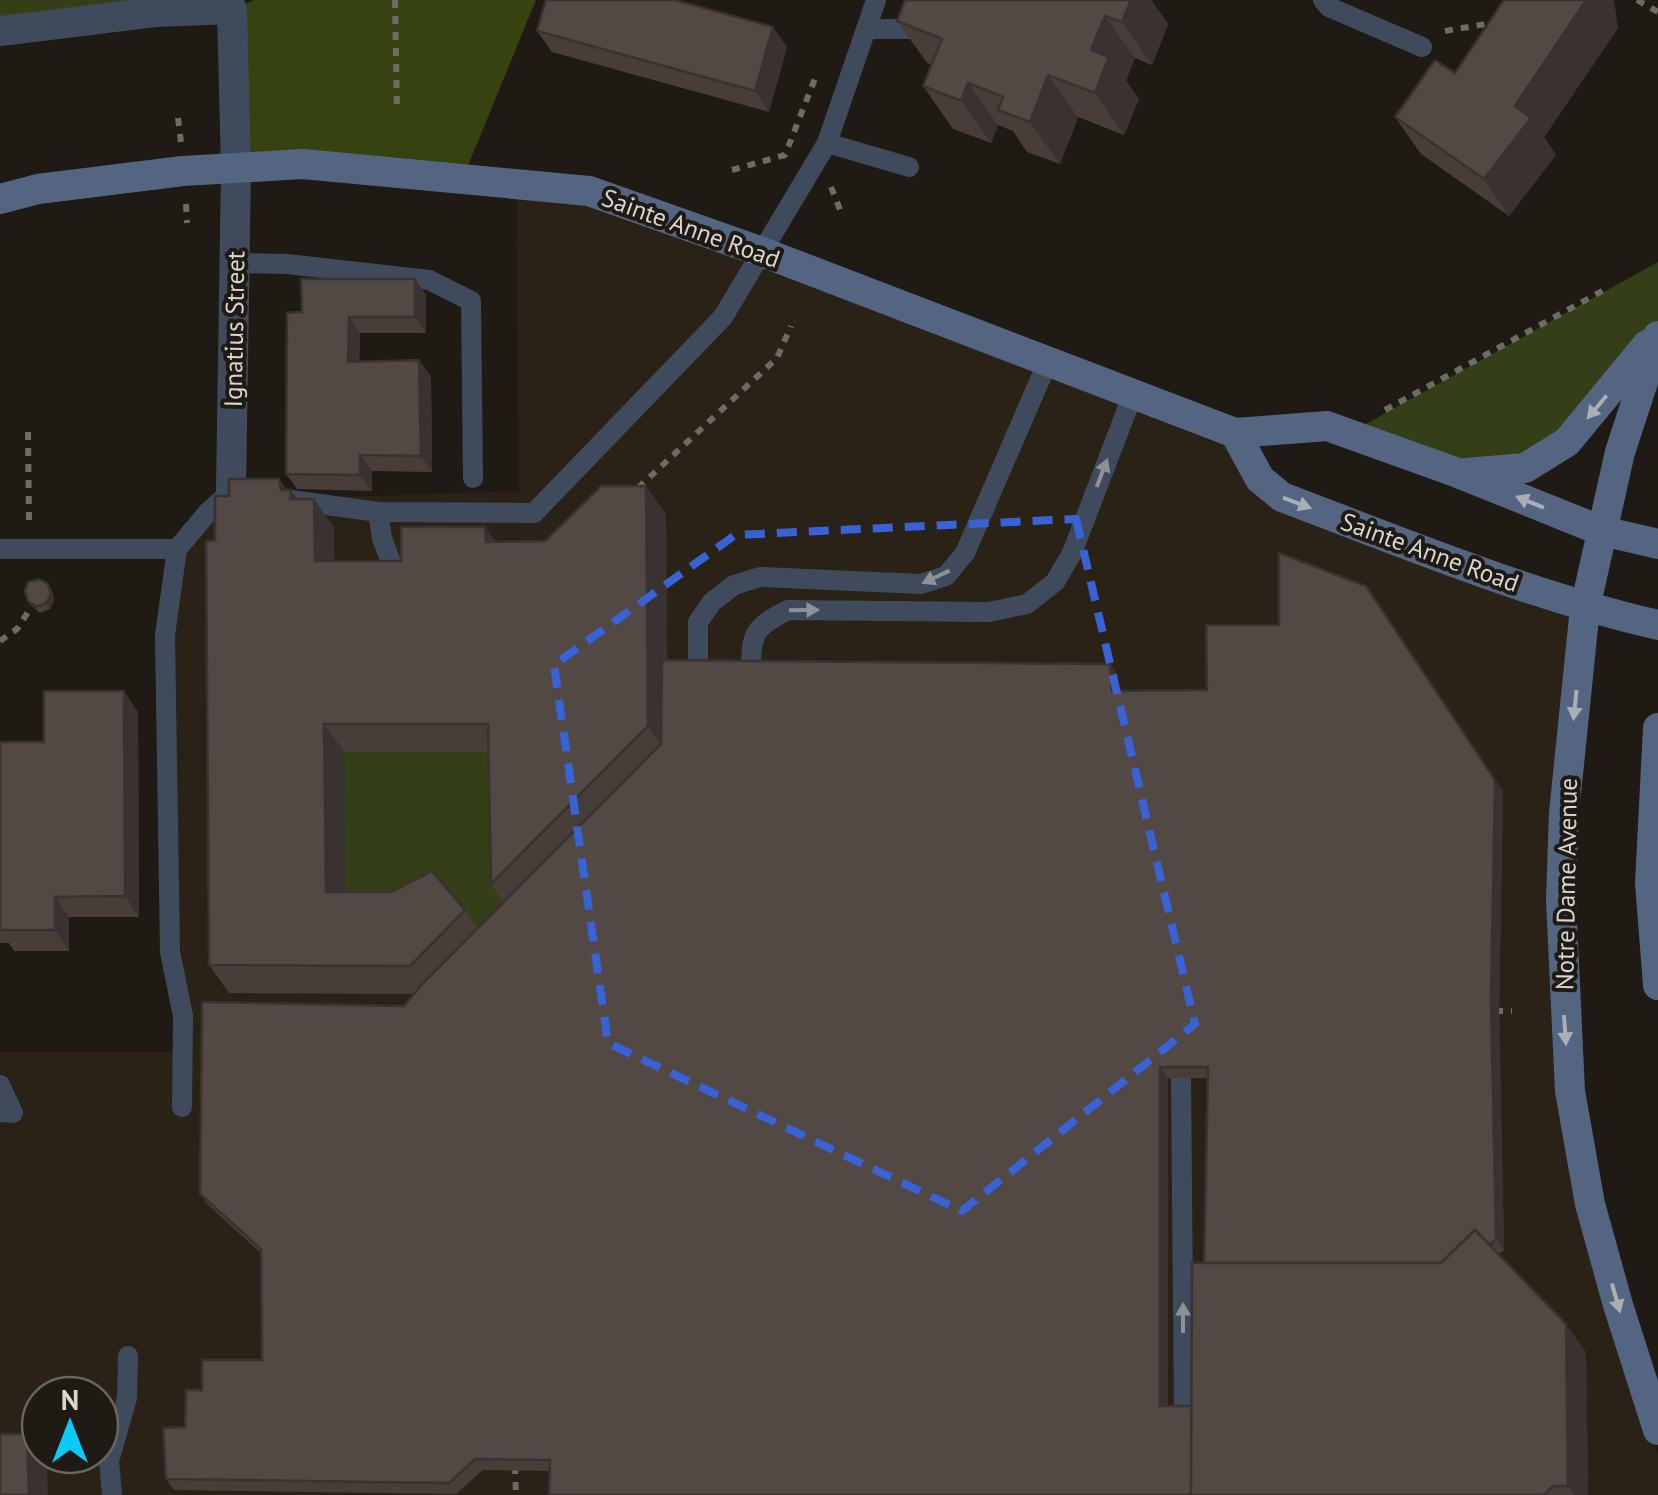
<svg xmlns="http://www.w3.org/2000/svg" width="1658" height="1495" viewBox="0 0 1658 1495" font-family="'PT Sans',sans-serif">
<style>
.built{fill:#2b2217;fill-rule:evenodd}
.green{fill:#343f18}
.forest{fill:#364311}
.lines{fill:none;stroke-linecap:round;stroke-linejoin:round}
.path{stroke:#6f6a64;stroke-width:6;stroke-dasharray:8 8;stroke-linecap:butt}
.lane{stroke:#3f4b5d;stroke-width:20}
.street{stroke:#3f4b5d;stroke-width:30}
.secondary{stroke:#546582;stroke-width:30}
.wall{fill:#473e3a;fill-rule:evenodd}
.shaded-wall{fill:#393230}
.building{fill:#524844;stroke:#393230;stroke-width:2.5}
.oneway{fill:#aaaeb5}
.oneway2{fill:#8c9097}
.marked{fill:none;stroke:#3962d7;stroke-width:8;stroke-dasharray:20 12;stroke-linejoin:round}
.labels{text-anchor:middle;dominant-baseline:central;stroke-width:8;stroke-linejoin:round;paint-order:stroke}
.street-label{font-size:25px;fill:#d9d6d1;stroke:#1f1a13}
</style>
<rect width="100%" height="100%" fill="#1f1a13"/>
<path class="built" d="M516,186L589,195L1233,436L1265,504L1582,610L1556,896L1612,1312L1658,1455V1495H0V1052H185L178,987L167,636L178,550L210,512L340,497L519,491ZM40,1395H100V1455H40Z"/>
<g class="green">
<path d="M0,0H160L0,27Z"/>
<path d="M1658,262V325L1598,402L1523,465L1461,470L1353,431Z"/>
<path d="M344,752H508L511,913L485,939L346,920Z"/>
</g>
<path class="forest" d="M254,0H536L465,173L239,164L234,10Z"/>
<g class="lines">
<g class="path">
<path d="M395,0L397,111"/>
<path d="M1637,0L1658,12"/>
<path d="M1445,31L1492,23"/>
<path d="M178,118L181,142"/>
<path d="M732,170L785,155L816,76"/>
<path d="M831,187L841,212"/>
<path d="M186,204L187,223"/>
<path d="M1385,410L1604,290"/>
<path d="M28,432L29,521"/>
<path d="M638,488L777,358L791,326"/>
<path d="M0,641L17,629L32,606"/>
<path d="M1495,1011H1512"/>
<path d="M515,1466L516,1495"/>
</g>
<g class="lane">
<path d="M1323,0L1329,7L1422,47"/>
<path d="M866,29H910L924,0"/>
<path d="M827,143L909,167"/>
<path d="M235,263L287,264L429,280L471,301L473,478"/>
<path d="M291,500L378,512L534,513L723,317L827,143L876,0"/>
<path d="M378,512L382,538L393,568L413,570"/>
<path d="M0,549H177"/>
<path d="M698,671V622L712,602L734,585L760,577L921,584L946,576L965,553L1048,361"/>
<path d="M751,671C751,633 754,627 788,610L989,612L1027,604L1055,582L1072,553L1133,394"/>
<path d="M1181,1079L1184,1416"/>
<path d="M0,1085L13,1113L0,1112"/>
<path d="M182,1107L183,1016L170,952L165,635L177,549L209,511L233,490"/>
<path d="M112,1495L109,1461L127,1398L128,1356"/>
</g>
<path class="street" d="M0,31L155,12L232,9L236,168L231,490"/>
<g class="secondary">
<path d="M0,199L38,189L183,171L303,164L589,191L762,252L1235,433L1327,426L1458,473L1602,531L1658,544"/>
<path d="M1658,336L1620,452L1585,608L1564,813L1561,899L1570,1091L1590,1204L1618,1305L1658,1430"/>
<path d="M1235,433L1260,479L1282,497C1406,544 1529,595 1658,625"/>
<path d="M1466,473L1525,468L1567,442L1647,345"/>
<path d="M1658,728L1650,883L1658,985"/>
</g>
</g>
<g class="wall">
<path d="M1151,0L1168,24L1152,65L1135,58L1126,81L1139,99L1124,135L1078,117L1060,164L1027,152L1013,131L998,125L991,143L953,129L923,86L932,65L927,63L897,21Z"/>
<path d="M1618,28L1544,137L1556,155L1509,216L1421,154L1395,117L1455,73Z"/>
<path d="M537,31L787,47L769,112L552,52Z"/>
<path d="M415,279L426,295V333H360L359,361L431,376L432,472L372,471V491L297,489L286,474L302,312Z"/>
<path d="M279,479L287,490L298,499H314L334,528V561H401L485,527L495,542L545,541L666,514L667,660L1118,675L1119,691L1503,791L1499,1011L1504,1250L1499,1254L1586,1352L1588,1495H549V1471L483,1470L456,1494L174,1490L166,1479L185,1427L202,1390L262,1360L261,1253L207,1204L200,1194L404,1006L414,994L229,993L209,965L215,541ZM344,752H489L491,884L503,902L478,928L465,910L346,892ZM1168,1078H1208L1204,1263L1192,1406H1168Z"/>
<path d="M52,590L54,600L50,609L40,613L32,606L28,601Z"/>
<path d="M138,712L139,917H69V951H14L9,943H0V742H44Z"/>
</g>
<g class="shaded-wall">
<path d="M1124,0H1151L1168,24L1152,65L1122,22Z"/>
<path d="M1586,0H1614L1618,28L1544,137L1556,155L1509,216L1484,179L1515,106Z"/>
<path d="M1105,16L1135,58L1126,81L1139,99L1124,135L1095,93L1091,50Z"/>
<path d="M773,27L787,47L769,112L755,91Z"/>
<path d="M1048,75L1078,117L1060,164L1030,122Z"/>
<path d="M968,83L998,125L991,143L961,101Z"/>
<path d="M415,279L426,295V333L415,317Z"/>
<path d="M349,317L360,333L359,377L348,362Z"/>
<path d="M419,360L431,376L432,472L421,456Z"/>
<path d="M360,455L372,471V491L360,475Z"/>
<path d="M279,479L290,494L291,490L310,518L281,490Z"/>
<path d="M646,486L666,514L668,754L648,726Z"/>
<path d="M314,499L334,528L335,590L315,561Z"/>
<path d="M485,527L505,556L486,542Z"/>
<path d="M48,584L52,590L54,600L50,609L46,603Z"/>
<path d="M1366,586L1503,791L1499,1011L1504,1250L1496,1239Z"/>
<path d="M1110,664L1118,675L1119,702L1112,691Z"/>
<path d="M124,691L138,712L139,917L125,896Z"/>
<path d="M324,724L344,752L346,920L326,892Z"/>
<path d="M55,897L69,917V951L55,930Z"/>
<path d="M1160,1067L1168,1078V1417L1160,1406Z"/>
<path d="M1566,1324L1586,1352L1588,1495H1575L1568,1486Z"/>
<path d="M27,1434L40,1452V1455H42L47,1462L48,1495H29Z"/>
</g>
<g class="building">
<path d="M546,0H675L773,27L755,91L537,31Z"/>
<path d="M905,0H1131L1122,22L1105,16L1091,50L1109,57L1095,93L1048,75L1030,122L998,110L1003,97L968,83L961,101L923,86L942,39L897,21Z"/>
<path d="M1504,0H1586L1515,106L1531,118L1484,179L1395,117L1435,60L1455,73Z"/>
<path d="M301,279H415V317H349L348,362L419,360L421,456L360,455V475L286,474L287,313L302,312Z"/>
<path d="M229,479H279L281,490H291L290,499H314L315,561H401V527H485L486,542L545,541L601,486H646L648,726L491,884L488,724H324L326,892H391L432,871L465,910L410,966L209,965L206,541H215V496H229Z"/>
<path d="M1279,553L1366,586L1495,780L1491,1000L1496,1239L1490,1245L1475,1230L1441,1263H1204L1208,1067H1160V1406H1192L1191,1495H549L550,1460L475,1459L449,1483L166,1479L163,1428L185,1427L186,1390H202V1360H262L261,1249L200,1194L202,1002L404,1006L422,984L661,744L662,660L1110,664L1112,691L1207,690L1206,625H1279Z"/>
<path d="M39,579L48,584L51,595L46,603L36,607L28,601L25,591L28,582Z"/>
<path d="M44,691H124L125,896L55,897V930H0V742H44Z"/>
<path d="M1475,1230L1566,1324L1568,1486H1553L1544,1495H1191L1192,1263H1441Z"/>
<path d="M0,1434H27L29,1495H0Z"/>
</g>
<defs><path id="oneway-solid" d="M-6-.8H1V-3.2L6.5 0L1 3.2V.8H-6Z" transform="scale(2.5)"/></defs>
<g class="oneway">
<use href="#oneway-solid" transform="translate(1597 407) rotate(130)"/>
<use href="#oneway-solid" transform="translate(1530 502) rotate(-158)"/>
<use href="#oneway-solid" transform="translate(1297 503) rotate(21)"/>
<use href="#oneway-solid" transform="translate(1575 705) rotate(96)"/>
<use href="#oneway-solid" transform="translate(1565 1030) rotate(86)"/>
<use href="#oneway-solid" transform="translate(1616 1298) rotate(74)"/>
</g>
<g class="oneway2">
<use href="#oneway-solid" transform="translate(1102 473) rotate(-69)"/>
<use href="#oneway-solid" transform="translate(936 577) rotate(155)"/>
<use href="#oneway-solid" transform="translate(804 610) rotate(-1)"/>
<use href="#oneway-solid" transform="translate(1183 1318) rotate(-90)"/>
</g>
<path class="marked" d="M1076,519L1195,1024L962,1211L608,1043L554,665L735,535Z"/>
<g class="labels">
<g class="street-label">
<text transform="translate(691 228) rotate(20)">Sainte Anne Road</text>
<text transform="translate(234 329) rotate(-89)">Ignatius Street</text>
<text transform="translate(1430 552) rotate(20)">Sainte Anne Road</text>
<text transform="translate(1566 884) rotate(-89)">Notre Dame Avenue</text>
</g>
</g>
<g transform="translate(70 1425)"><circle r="48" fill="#1f1a13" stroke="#69655f" stroke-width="2.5"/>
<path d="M0-8L18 38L0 25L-18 38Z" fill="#0acafa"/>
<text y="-15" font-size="28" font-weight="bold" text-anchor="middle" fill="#d9d6d1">N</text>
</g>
</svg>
